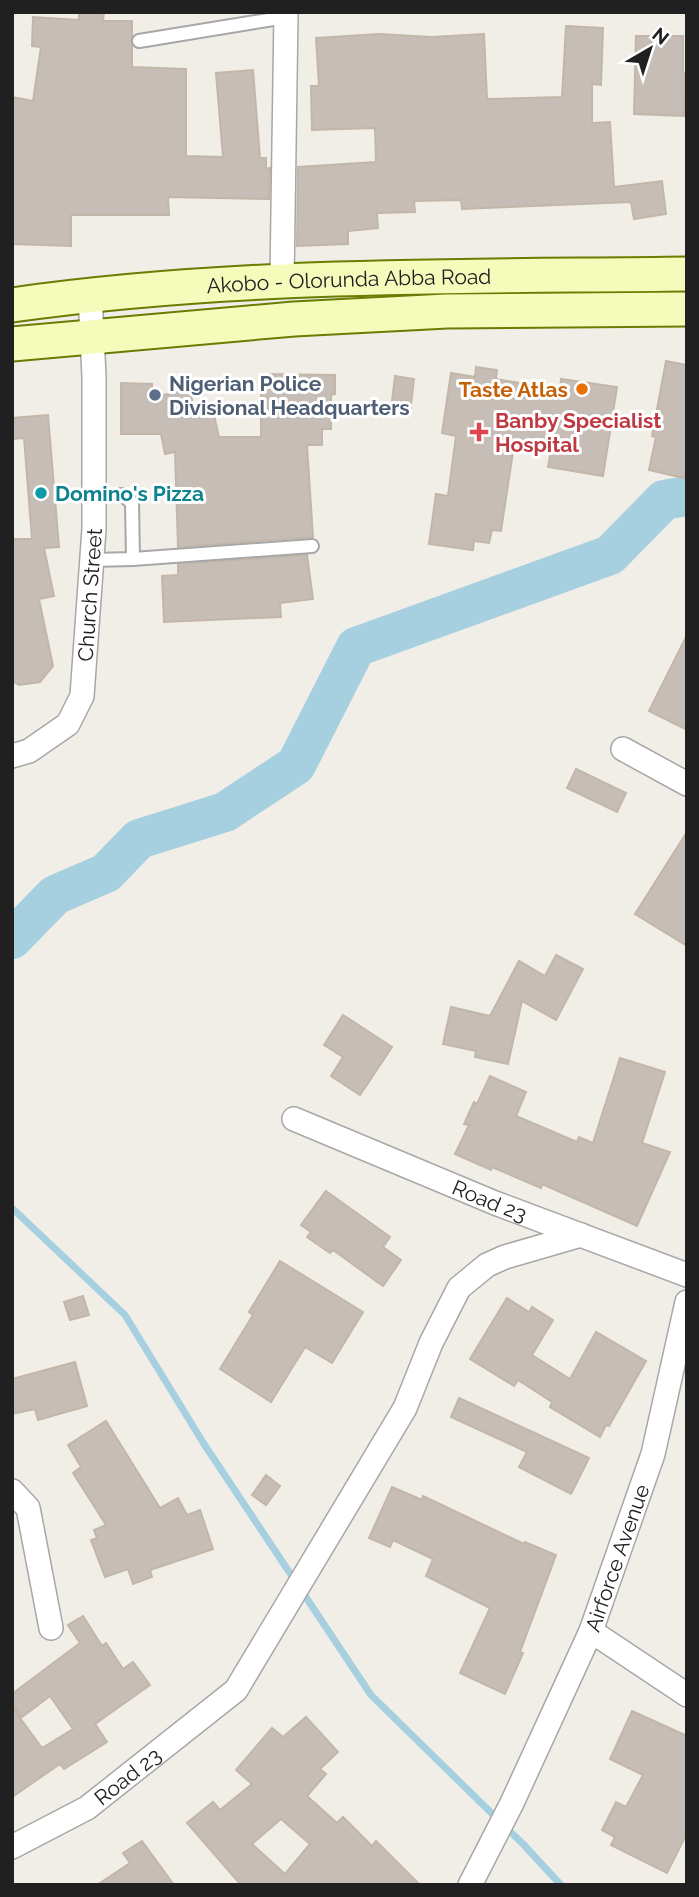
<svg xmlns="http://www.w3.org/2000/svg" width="699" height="1897" viewBox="0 0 699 1897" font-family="Raleway,sans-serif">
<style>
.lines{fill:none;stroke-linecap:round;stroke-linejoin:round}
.stream{stroke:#a6cfdf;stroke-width:7}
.river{stroke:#a6cfdf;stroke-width:40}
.building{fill:#c6beb6;stroke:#c3b6a9;stroke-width:2;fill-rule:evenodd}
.lane-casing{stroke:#a7a7a7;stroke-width:16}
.street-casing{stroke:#a7a7a7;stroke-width:26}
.secondary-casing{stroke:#687d02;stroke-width:37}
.lane{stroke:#fff;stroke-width:12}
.street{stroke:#fff;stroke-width:23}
.secondary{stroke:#f4fbbb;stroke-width:33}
.food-dot{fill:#e8710a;stroke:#fff;stroke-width:2.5}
.service-dot{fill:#5c6f8a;stroke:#fff;stroke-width:2.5}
.health-dot{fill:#e0444e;stroke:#fff;stroke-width:2.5}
.culture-dot{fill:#0f9aa8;stroke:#fff;stroke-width:2.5}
.labels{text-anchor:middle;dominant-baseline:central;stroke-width:6;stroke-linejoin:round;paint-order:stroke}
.street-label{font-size:21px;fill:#202020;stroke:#fff}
.service-label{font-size:21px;font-weight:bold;fill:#4e5e75;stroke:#fff;text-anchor:start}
.food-label{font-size:21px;font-weight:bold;fill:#c56008;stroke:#fff;text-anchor:end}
.health-label{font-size:21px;font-weight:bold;fill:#be3a42;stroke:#fff;text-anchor:start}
.culture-label{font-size:21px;font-weight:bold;fill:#0d838f;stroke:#fff;text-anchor:start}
</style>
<rect width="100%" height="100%" fill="#f1eee7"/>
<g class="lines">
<path class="stream" d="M12,1208L125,1315L204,1444L371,1695L523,1844L561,1885"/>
<path class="river" d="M12,939L55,895L106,873L139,839L225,812L296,765L356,647L610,555L664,500L687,496"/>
</g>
<g class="building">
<path d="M79,12H104L103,21H132V67L186,69V156L223,157L216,73L253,70L260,158H266V169L270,168L269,199L168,197L169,215H71V246L12,244V97L33,101L41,47L32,46L33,17L79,20Z"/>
<path d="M566,26L603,28L601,85L592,84V123L610,122L614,187L662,181L666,214L634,219L631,202L462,209L461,200L414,201L415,212L377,213L378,228L348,231V244L297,246L298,167L376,162L375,128L312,130L311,86H319L316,38L379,34L431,37L484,34L487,99L562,97Z"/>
<path d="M636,36H683V73H685L684,116L634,114Z"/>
<path d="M666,361L687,365V467L684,478L649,470L656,437L652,436Z"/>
<path d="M476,367L497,370L496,379L560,390L561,379L617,387L603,476L548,467L551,451L514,445L501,531L492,530L489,543L474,541L473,550L429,544L436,494L448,496L456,436L442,433L451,373L475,377Z"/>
<path d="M261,374L335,375V394L331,395V429H322V445H307L313,537L178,547L175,452L165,454L161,434H121V383L152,384V397L190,390L193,405L211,402L219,437H261Z"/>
<path d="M395,376L414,379L410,413L391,410Z"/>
<path d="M48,415L59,547L44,548L54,596L39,599L53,666L40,682L19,685L12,681V539H32L24,438L12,439V418Z"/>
<path d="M307,555L313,599L280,603L281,617L164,622L162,576L178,575V564Z"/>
<path d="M687,635V730L649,711Z"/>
<path d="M576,769L626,793L617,812L567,788Z"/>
<path d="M687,832V946L635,914Z"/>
<path d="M556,955L583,969L556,1020L522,1001L508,1064L475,1057L476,1051L443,1044L451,1007L490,1016L519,961L545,976Z"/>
<path d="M343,1015L392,1047L360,1095L331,1076L343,1057L324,1045Z"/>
<path d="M620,1058L665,1072L642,1143L670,1152L637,1226L542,1184L541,1188L492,1167L491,1170L455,1154L469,1125L464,1124L474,1102L477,1104L490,1076L526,1092L516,1116L577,1142L579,1137L593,1143Z"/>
<path d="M326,1191L390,1237L383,1247L401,1260L383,1286L333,1250L330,1253L307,1237L311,1232L301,1225Z"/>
<path d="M280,1261L363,1312L332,1363L305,1347L271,1402L220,1369L253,1315L249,1312Z"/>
<path d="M83,1296L89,1315L70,1320L64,1302Z"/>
<path d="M507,1298L529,1312L532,1307L553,1320L532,1355L570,1379L596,1332L646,1361L609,1426L606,1425L600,1437L550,1407L552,1402L518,1380L514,1386L470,1359Z"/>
<path d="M75,1362L87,1406L38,1420L35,1409L12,1414V1379Z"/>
<path d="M459,1398L589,1458L571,1494L519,1467L527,1452L451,1417Z"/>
<path d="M106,1421L160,1508L178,1498L187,1515L200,1510L213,1549L150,1570L152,1577L133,1584L128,1569L105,1577L91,1540L97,1538L94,1530L106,1525L73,1473L81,1467L68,1445Z"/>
<path d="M266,1475L280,1486L266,1505L252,1495Z"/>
<path d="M392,1487L422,1500L423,1496L524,1544L525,1542L556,1555L520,1652L523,1653L505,1694L460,1673L490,1608L426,1576L433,1559L393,1540L390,1547L369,1538Z"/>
<path d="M83,1616L102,1646L106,1643L123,1669L133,1662L150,1685L95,1724L107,1742L64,1769L60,1764L12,1797V1707L42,1748L73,1729L50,1696L22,1717L12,1704V1694L80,1643L68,1625Z"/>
<path d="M632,1711L687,1736V1833L667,1873L611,1845L615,1837L602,1830L616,1802L626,1807L643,1775L610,1759Z"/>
<path d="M306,1717L338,1752L320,1769L326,1774L307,1796L337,1823L343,1817L372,1846L376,1841L420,1885H241L187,1823L213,1802L220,1810L252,1784L236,1770L272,1728L283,1737ZM281,1819L310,1844L285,1874L252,1844Z"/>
<path d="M142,1841L174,1885H97L130,1863L123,1853Z"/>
</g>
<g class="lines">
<defs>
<g id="lane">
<path d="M139,41L286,17"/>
<path d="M133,559L312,546"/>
<path d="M92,560L133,559L132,503L123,495L94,496"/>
</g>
<g id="street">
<path d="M282,280L286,12"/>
<path d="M623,749L687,784"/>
<path id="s1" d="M12,756L29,751L68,724L82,696L94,529V377L90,294"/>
<path id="s2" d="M294,1119L495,1203L687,1275"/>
<path d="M12,1491L28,1508L51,1628"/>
<path d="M591,1631L687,1695"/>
<path id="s3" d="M12,1847L87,1808L236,1690L405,1408L431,1343L459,1288L487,1265L505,1257L581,1235"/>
<path id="s4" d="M470,1885L512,1803L591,1631L653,1454L687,1302"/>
</g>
<g id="secondary">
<path id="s5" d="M12,305C236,273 462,277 687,274"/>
<path d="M12,344L294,319L447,311L687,309"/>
</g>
</defs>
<use href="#lane" class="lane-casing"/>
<use href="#street" class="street-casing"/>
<use href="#secondary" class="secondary-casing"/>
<use href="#lane" class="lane"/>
<use href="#street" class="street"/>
<use href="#secondary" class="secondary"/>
</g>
<circle class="food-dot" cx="582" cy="389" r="7"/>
<circle class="service-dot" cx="155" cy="395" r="7"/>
<path class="health-dot" d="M475.5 421.5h7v7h7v7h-7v7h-7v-7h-7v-7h7z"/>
<circle class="culture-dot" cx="41" cy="493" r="7"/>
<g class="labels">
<g class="street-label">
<text stroke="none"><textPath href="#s5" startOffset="338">Akobo - Olorunda Abba Road</textPath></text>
<text stroke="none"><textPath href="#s1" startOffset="198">Church Street</textPath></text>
<text stroke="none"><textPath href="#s2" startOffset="212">Road 23</textPath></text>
<text stroke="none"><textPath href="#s4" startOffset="359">Airforce Avenue</textPath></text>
<text stroke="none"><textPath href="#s3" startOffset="136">Road 23</textPath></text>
</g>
<g class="service-label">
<text x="169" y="383">Nigerian Police<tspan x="169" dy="24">Divisional Headquarters</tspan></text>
</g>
<g class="food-label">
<text x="568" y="389">Taste Atlas</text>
</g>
<g class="health-label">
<text x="495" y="420">Banby Specialist<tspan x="495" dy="24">Hospital</tspan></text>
</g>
<g class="culture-label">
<text x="55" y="493">Domino's Pizza</text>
</g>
</g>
<rect width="699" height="1897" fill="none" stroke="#202020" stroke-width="28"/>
<g transform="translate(650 49) rotate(39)" stroke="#ffffff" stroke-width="5" paint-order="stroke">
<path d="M0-5L12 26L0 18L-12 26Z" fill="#202020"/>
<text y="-10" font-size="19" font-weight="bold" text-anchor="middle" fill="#202020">N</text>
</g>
</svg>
